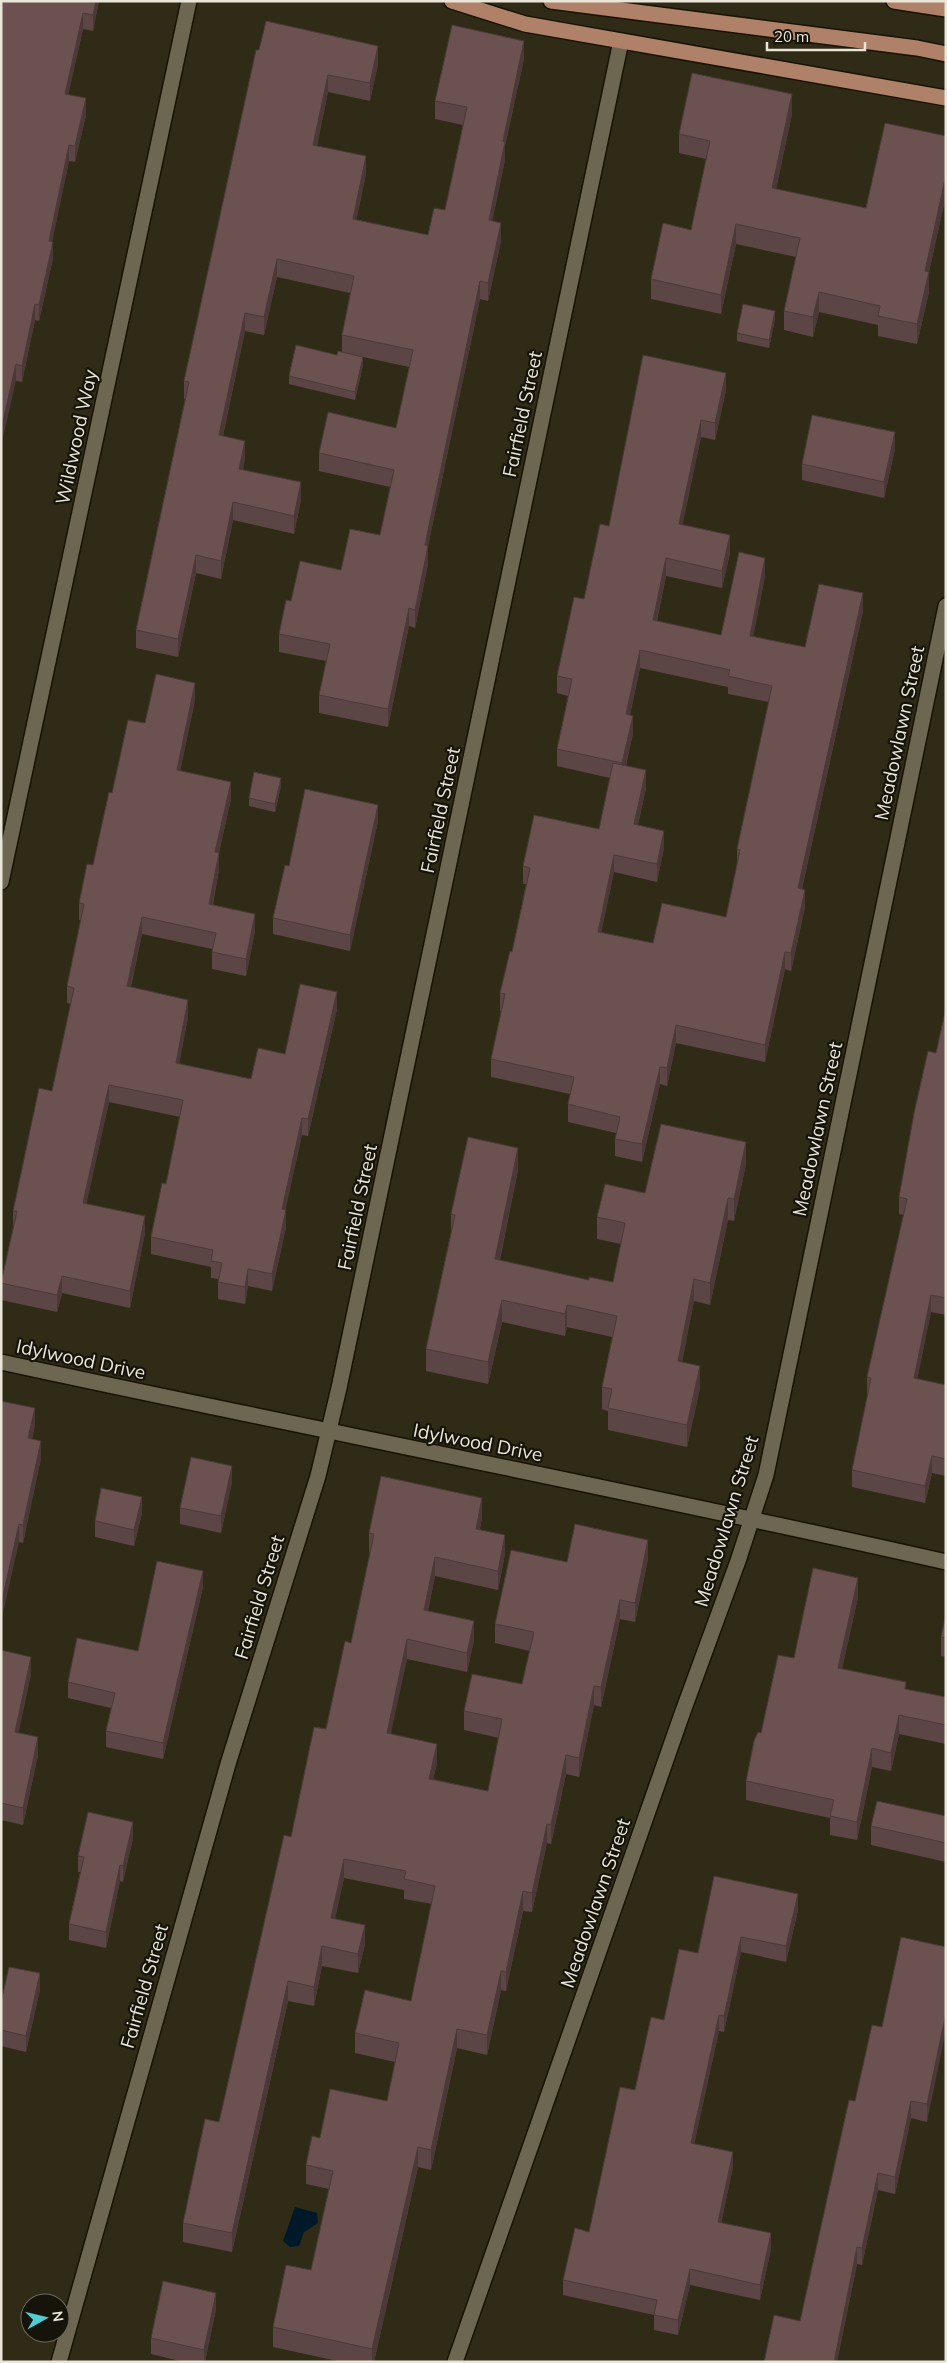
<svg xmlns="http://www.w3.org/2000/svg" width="947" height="2363" viewBox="0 0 947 2363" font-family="Mulish,sans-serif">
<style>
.water{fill:#001929}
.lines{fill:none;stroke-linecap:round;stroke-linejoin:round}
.street-casing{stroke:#181302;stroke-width:18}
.primary-casing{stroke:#181302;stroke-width:18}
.street{stroke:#6d6751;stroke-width:15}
.primary{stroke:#ae8168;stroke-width:15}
.wall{fill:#5c4645;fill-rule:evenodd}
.shaded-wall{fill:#4b3938}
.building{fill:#6b5150;stroke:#4b3938}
.labels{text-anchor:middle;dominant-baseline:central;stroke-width:4.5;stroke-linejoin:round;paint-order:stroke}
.street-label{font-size:19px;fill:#e9e6d9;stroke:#16130a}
</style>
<rect width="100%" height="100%" fill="#302b16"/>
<path class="water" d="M295,2207L317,2213L318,2223L304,2232L299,2246L290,2247L283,2241Z"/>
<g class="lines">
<defs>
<g id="street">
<path d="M1,882L189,1"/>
<path d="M1,1362C316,1430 632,1491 946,1562"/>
<path d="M59,2362L228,1764L318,1476L339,1388L621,41"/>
<path d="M455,2362L682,1714L738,1561L766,1475L946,606"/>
</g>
<g id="primary">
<path d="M452,1L525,24L946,98"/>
<path d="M551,1L917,48L946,54"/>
<path d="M894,1L946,9"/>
</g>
</defs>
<use href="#street" class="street-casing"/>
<use href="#primary" class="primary-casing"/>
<use href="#street" class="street"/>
<use href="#primary" class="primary"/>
</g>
<g class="wall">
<path d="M1,1H99L93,31L83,29L68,95L86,115L75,162L69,161L52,241L53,258L39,321L35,320L22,382L16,381Z"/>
<path d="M256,50L378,64L370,101L328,92L317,146L366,174L356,220L428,235L445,210L463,125L435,119V101L524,59L505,146V160L492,221L501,241L488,301L480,299L428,546V564L415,628L409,626L388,727L319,713V695L326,661L279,652V634L291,601L341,570L380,535L390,487L319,471V453L396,428L409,367L363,357V365L355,400L289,384V376L342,352V335L350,293L277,277L264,335L245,331L223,436L245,459L243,469L301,500L294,534L233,520L221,579L196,573L178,657L136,648V630L185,399H184V381Z"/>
<path d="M792,114L776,189L866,208L946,136V195L929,272V292L917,344L878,336V325L819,312L813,337L784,330V311L796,257L736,244L721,314L651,299V279L691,230L706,159L679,153V134Z"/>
<path d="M775,319L769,348L737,341V333Z"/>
<path d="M726,390L715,440L701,437L682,525L730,553L722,588L666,576L657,621L721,635L765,576L753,636L805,647L863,611L802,889L805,907L791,971L785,969L765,1062L676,1043L667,1086L660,1084L642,1162L615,1156V1139L616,1133L568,1122V1104L570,1094L491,1077V1059L501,1011H500V993L512,952L526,884H523V866L599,829L610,778L557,766V749L568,696L557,693V676L609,526ZM640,668L728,687V694L769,702L737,849V866L726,917L653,943L601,932L614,872L657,882L664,848L638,825L646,788L626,766L633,733L630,715Z"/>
<path d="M895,449L884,498L802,480V464Z"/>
<path d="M195,700L180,771L231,799L219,853V870L213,904L255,931L246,976L212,969V949L142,934L131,987L188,1017L179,1064L251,1079L285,1054L337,1009L308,1136L302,1135L285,1210L286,1227L272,1291L248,1286L245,1304L218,1299V1279L211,1278V1267L151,1254V1237L166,1184L180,1117L109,1102L86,1204L145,1233L130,1308L62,1293L57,1312L1,1300V1283L13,1228V1211L52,1091L71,1004L67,1003V986L81,920H79V903L93,865L112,793L145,723Z"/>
<path d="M281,786L275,812L249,806V798Z"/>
<path d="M378,821L350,951L273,934V918L289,866Z"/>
<path d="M946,1008V1315L931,1312L917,1379L946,1385V1476L932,1473L925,1503L852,1487V1470L868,1394H867V1377L904,1215L899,1214V1197L936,1053Z"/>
<path d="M746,1164L734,1221L728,1220L710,1305L694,1301L682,1362L700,1388L687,1447L608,1430V1411L602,1409V1387L612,1337L567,1327L565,1336L502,1322L488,1384L426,1371V1349L451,1232V1214L518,1170L500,1260L589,1280L613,1282L621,1244L597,1239V1217L645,1193Z"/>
<path d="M1,1401L35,1425L32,1439L41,1458L23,1543L19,1542Z"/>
<path d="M232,1482L221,1533L180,1524V1508Z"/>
<path d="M142,1513L134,1546L95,1537V1521Z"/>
<path d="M482,1518L480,1529L505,1554L498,1590L435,1576L428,1611L474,1640L467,1672L407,1659L390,1734L437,1763L433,1779L488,1791L499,1738L464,1730V1711L522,1684L530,1651L495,1643V1624L567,1562L648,1559L635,1622L620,1619L601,1707L594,1705L579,1777L566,1774L551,1844L547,1843L532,1912L523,1911L506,1991L501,1990L487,2055L457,2048L431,2170L418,2167L374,2362H342L273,2347V2327L311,2270L329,2189L306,2184V2165L320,2138L387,2101L395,2062L355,2053V2033L411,2001L432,1904L404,1899V1890L344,1878L335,1918L365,1944L358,1973L322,1966L314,2006L288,2001L232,2252L183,2242V2223L219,2122L291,1837L326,1729L351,1643L370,1553L369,1552V1533Z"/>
<path d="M203,1587L163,1759L106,1747V1731L111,1708L68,1698V1682L138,1651Z"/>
<path d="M858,1597L842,1669L906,1689L946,1697V1744L899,1734L891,1771L872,1767L857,1840L830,1835V1818L746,1800V1781L761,1733L794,1658Z"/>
<path d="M946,1615V1657L941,1656V1637Z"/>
<path d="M1,1650L31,1674L18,1733L38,1755L23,1825L1,1820Z"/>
<path d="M946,1816V1862L871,1845V1826Z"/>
<path d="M133,1838L123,1882L120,1881L106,1948L69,1940V1924L80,1872H78V1856Z"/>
<path d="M798,1910L786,1962L741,1952L724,2032L719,2031L694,2144L733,2167L721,2223L771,2249L760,2300L690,2285L678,2335L654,2330V2315L563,2295V2280L589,2232L635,2090L664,2020L698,1953Z"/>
<path d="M946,1947L927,2122L911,2118L895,2194L878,2190L862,2265L857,2264L837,2362H764L800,2321L855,2101L882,2027Z"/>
<path d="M40,1989L26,2052L1,2046V2002Z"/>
<path d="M216,2309L205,2362H184L151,2354V2338Z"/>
</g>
<g class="shaded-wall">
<path d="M96,1H99L93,31V15Z"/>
<path d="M83,13V29L65,110V94Z"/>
<path d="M524,41V59L505,146V160L489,238V220L503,141Z"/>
<path d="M378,46V64L370,101V83Z"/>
<path d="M328,75V92L313,163V145Z"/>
<path d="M792,94V114L772,208V188Z"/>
<path d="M86,98V115L75,162V146Z"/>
<path d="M69,145V161L49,257V241Z"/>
<path d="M366,156V174L353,237V219Z"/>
<path d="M946,175V195L929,272V292L917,344V324L925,271Z"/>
<path d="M501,223V241L488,301V283Z"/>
<path d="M736,224V244L721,314V295Z"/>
<path d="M53,242V258L39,321V305Z"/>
<path d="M277,259V277L264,335V317Z"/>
<path d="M480,281V299L428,546V564L415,628V610L425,545Z"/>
<path d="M819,292V312L813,337V317Z"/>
<path d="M35,304V320L22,382V366Z"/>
<path d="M775,311V319L769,348V340Z"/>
<path d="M245,313V331L219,453V435Z"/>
<path d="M363,357V365L355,400V392Z"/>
<path d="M16,364V381L1,446V430Z"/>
<path d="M726,373V390L715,440V423Z"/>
<path d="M701,420V437L679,542V524Z"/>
<path d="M895,432V449L884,498V482Z"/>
<path d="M245,441V459L239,486V469Z"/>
<path d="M301,482V500L294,534V516Z"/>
<path d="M233,502V520L221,579V561Z"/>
<path d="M730,535V553L722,588V571Z"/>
<path d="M196,555V573L178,657V639Z"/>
<path d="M666,558V576L653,637V620Z"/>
<path d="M765,558V576L750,653V636Z"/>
<path d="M863,593V611L798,906V888Z"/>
<path d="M409,608V626L388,727V709Z"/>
<path d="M640,650V668L626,732V714Z"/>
<path d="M195,683V700L177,787V770Z"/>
<path d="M633,716V733L622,781V763Z"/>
<path d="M646,770V788L634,842V824Z"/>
<path d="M281,778V786L275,812V804Z"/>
<path d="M231,782V799L215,869V852Z"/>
<path d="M378,805V821L350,951V935Z"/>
<path d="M664,831V848L657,882V864Z"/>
<path d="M219,853V870L209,921V904Z"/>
<path d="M614,855V872L598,949V932Z"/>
<path d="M805,890V907L791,971V953Z"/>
<path d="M255,914V931L246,976V959Z"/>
<path d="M142,917V934L127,1003V986Z"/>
<path d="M785,952V969L765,1062V1045Z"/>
<path d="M337,992V1009L308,1136V1119Z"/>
<path d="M188,1000V1017L176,1080V1063Z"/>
<path d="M676,1025V1043L667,1086V1068Z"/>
<path d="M660,1067V1084L642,1162V1144Z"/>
<path d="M109,1085V1102L83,1220V1203Z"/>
<path d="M302,1118V1135L282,1226V1209Z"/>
<path d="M746,1142V1164L734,1221V1199Z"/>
<path d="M518,1148V1170L495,1281V1259Z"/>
<path d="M728,1198V1220L710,1305V1283Z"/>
<path d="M286,1210V1227L272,1291V1274Z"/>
<path d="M145,1216V1233L130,1308V1291Z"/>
<path d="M248,1269V1286L245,1304V1287Z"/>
<path d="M62,1276V1293L57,1312V1295Z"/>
<path d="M694,1279V1301L678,1383V1361Z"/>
<path d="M931,1295V1312L914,1395V1378Z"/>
<path d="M502,1300V1322L488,1384V1362Z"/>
<path d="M567,1305V1327L565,1336V1314Z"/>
<path d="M700,1366V1388L687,1447V1425Z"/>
<path d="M35,1408V1425L28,1455V1438Z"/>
<path d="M41,1441V1458L23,1543V1525Z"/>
<path d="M932,1456V1473L925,1503V1486Z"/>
<path d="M232,1466V1482L221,1533V1516Z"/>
<path d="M142,1497V1513L134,1546V1530Z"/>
<path d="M482,1498V1518L476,1548V1529Z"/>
<path d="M19,1524V1542L1,1622V1605Z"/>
<path d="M505,1535V1554L498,1590V1571Z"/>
<path d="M648,1540V1559L635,1622V1603Z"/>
<path d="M435,1557V1576L424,1629V1610Z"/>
<path d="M203,1571V1587L163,1759V1743Z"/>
<path d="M858,1578V1597L838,1687V1668Z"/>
<path d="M620,1600V1619L601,1707V1687Z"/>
<path d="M474,1621V1640L467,1672V1653Z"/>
<path d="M407,1639V1659L387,1752V1733Z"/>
<path d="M31,1657V1674L15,1750V1732Z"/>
<path d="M594,1686V1705L579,1777V1758Z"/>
<path d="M899,1715V1734L891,1771V1753Z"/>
<path d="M38,1737V1755L23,1825V1808Z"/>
<path d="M437,1744V1763L429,1798V1779Z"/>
<path d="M872,1748V1767L857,1840V1822Z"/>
<path d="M566,1755V1774L551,1844V1825Z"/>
<path d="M133,1822V1838L123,1882V1866Z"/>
<path d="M547,1824V1843L532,1912V1893Z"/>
<path d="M344,1859V1878L331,1937V1918Z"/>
<path d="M120,1865V1881L106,1948V1932Z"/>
<path d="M2,1891V1909L1,1912V1894Z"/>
<path d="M523,1891V1911L506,1991V1972Z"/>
<path d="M798,1894V1910L786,1962V1946Z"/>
<path d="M365,1925V1944L358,1973V1954Z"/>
<path d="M741,1937V1952L724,2032V2016Z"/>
<path d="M322,1946V1966L314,2006V1987Z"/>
<path d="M501,1971V1990L487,2055V2035Z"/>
<path d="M40,1973V1989L26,2052V2036Z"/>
<path d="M288,1981V2001L232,2252V2233Z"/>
<path d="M946,2013V2030L927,2122V2104Z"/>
<path d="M719,2015V2031L691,2159V2143Z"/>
<path d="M457,2029V2048L431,2170V2150Z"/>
<path d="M911,2101V2118L895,2194V2177Z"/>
<path d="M418,2147V2167L374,2362H372V2349Z"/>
<path d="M733,2152V2167L718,2238V2222Z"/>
<path d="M878,2173V2190L862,2265V2248Z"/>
<path d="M771,2233V2249L760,2300V2285Z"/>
<path d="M857,2247V2264L837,2362H834Z"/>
<path d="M690,2269V2285L678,2335V2320Z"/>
<path d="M216,2293V2309L205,2362H204V2350Z"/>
</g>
<g class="building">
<path d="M1,1H96L93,15L83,13L65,94L86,98L75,146L69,145L49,241L53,242L39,305L35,304L22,366L16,364L1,430Z"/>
<path d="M266,21L378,46L370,83L328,75L313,145L366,156L353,219L428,235L434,208L445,210L467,107L435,101L452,25L524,41L503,141L505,142L489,220L501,223L488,283L480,281L425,545L428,546L415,610L409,608L388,709L319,695L330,644L279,634L286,600L291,601L300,561L341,570L350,529L380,535L394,470L319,453L328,412L396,428L413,350L342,335L354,276L277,259L264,317L245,313L219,435L245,441L239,469L301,482L294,516L233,502L221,561L196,555L178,639L136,630L189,382L184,381L256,50H259Z"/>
<path d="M692,73L792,94L772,188L866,208L885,123L946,136V175L925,271L929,272L917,324L878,316L880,306L819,292L813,317L784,311L800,238L736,224L721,295L651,279L663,223L691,230L710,141L679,134Z"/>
<path d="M743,304L775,311L769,340L737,333Z"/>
<path d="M296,345L337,355L338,351L363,357L355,392L289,376Z"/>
<path d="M643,355L726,373L715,423L701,420L679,524L730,535L722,571L666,558L653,620L721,635L739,552L765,558L750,636L805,647L819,584L863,593L798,888L805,890L791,953L785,952L765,1045L676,1025L667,1068L660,1067L642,1144L615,1139L620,1117L568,1104L574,1077L491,1059L505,994L500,993L510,951L512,952L530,868L523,866L534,815L599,829L613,763L646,770L634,824L664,831L657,864L614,855L598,932L653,943L662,903L726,917L740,850L737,849L772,686L728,676L730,670L640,650L626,714L633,716L622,763L557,749L572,679L557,676L574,597L584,599L600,524L609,526Z"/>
<path d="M812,415L895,432L884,482L802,464Z"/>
<path d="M156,674L195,683L177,770L231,782L215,852L219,853L209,904L255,914L246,959L212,952L216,933L142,917L127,986L188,1000L176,1063L251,1079L258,1048L285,1054L300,984L337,992L308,1119L302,1118L282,1209L286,1210L272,1274L248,1269L245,1287L218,1282L222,1263L211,1261L213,1250L151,1237L162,1183L166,1184L183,1100L109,1085L83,1203L145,1216L130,1291L62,1276L57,1295L1,1283L17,1211H13L39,1088L52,1091L74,988L67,986L84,904L79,903L87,864L93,865L109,792L112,793L128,720L145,723Z"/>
<path d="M254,772L281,778L275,804L249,798Z"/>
<path d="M305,789L378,805L350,935L273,918L285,865L289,866Z"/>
<path d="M946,1008V1298L931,1295L914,1378L946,1385V1459L932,1456L925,1486L852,1470L871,1378L867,1377L907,1199L899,1197L914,1113L928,1051L936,1053Z"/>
<path d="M661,1124L746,1142L734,1199L728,1198L710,1283L694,1279L678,1361L700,1366L687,1425L608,1408L612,1389L602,1387L617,1316L567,1305L565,1314L502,1300L488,1362L426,1349L455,1215L451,1214L468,1137L518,1148L495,1259L589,1280V1277L613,1282L625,1223L597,1217L605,1184L645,1193Z"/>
<path d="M1,1401L35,1408L28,1438L41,1441L23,1525L19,1524L1,1605Z"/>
<path d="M191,1457L232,1466L221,1516L180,1508Z"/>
<path d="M381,1476L482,1498L476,1529L505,1535L498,1571L435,1557L424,1610L474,1621L467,1653L407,1639L387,1733L437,1744L429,1779L488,1791L502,1719L464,1711L472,1674L522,1684L534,1632L495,1624L511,1550L567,1562L575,1524L648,1540L635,1603L620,1600L601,1687L594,1686L579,1758L566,1755L551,1825L547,1824L532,1893L523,1891L506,1972L501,1971L487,2035L457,2029L431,2150L418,2147L372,2349L273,2327L286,2265L311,2270L333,2171L306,2165L312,2136L320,2138L330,2089L387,2101L399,2043L355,2033L365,1990L411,2001L435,1886L404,1879L406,1871L344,1859L331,1918L365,1925L358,1954L322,1946L314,1987L288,1981L232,2233L183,2223L205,2119L219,2122L284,1835L291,1837L314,1727L326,1729L345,1641L351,1643L374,1534L369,1533Z"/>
<path d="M101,1488L142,1497L134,1530L95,1521Z"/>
<path d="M157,1561L203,1571L163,1743L106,1731L115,1693L68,1682L77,1638L138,1651Z"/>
<path d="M813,1568L858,1578L838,1668L906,1682L905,1689L946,1697V1725L899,1715L891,1753L872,1748L857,1822L830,1816L834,1800L746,1781L754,1741L758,1732L761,1733L778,1655L794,1658Z"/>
<path d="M946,1615V1638L941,1637Z"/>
<path d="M1,1650L31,1657L15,1732L38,1737L23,1808L1,1803Z"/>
<path d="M877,1801L946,1816V1843L871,1826Z"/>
<path d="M88,1812L133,1822L123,1866L120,1865L106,1932L69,1924L84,1857L78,1856Z"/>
<path d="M714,1876L798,1894L786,1946L741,1937L724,2016L719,2015L691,2143L733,2152L718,2222L771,2233L760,2285L690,2269L678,2320L654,2315L657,2300L563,2280L575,2228L589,2232L620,2087L635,2090L651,2017L664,2020L679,1949L698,1953Z"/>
<path d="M901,1937L946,1947V2013L927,2104L911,2101L895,2177L878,2173L862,2248L857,2247L834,2362H764L774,2315L800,2321L849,2100L855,2101L872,2025L882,2027Z"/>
<path d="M9,1967L40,1973L26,2036L1,2030V2002Z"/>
<path d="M163,2281L216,2293L204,2350L151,2338Z"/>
</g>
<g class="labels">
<g class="street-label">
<text transform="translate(522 414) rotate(-78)">Fairfield Street</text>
<text transform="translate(76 437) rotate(-78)">Wildwood Way</text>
<text transform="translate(899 733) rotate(-78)">Meadowlawn Street</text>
<text transform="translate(440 810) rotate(-78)">Fairfield Street</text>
<text transform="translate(817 1129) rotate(-78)">Meadowlawn Street</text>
<text transform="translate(357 1207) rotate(-78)">Fairfield Street</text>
<text transform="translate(81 1359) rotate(12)">Idylwood Drive</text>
<text transform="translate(478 1442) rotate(11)">Idylwood Drive</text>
<text transform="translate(726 1521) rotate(-73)">Meadowlawn Street</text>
<text transform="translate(259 1597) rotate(-73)">Fairfield Street</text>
<text transform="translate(595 1903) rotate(-71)">Meadowlawn Street</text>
<text transform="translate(144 1986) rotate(-74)">Fairfield Street</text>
</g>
</g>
<rect width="947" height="2363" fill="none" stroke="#e9e6d9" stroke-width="5"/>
<g transform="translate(45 2318) rotate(82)"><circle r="24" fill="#16130a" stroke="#6a675d"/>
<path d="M0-4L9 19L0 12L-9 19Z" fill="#51ccd4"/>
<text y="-8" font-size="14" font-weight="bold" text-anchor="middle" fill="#e9e6d9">N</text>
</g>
<path d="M767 42v8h98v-8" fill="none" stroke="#e9e6d9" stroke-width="2.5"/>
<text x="774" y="42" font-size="15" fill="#e9e6d9" stroke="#16130a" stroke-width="4" paint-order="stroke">20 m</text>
</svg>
